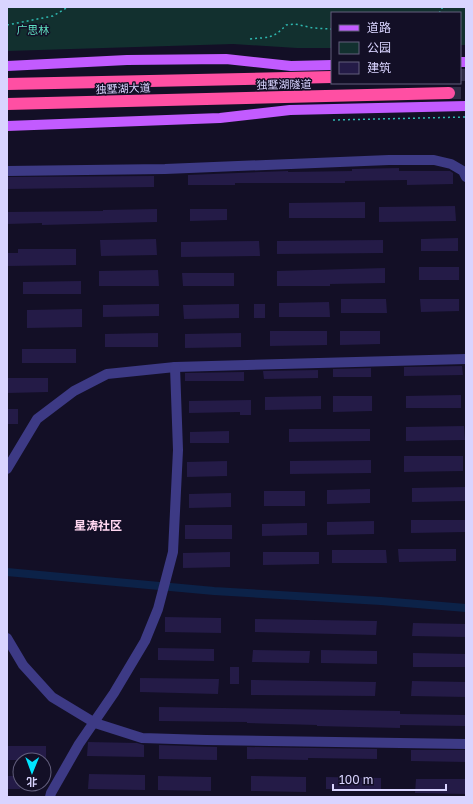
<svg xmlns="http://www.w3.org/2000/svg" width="473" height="804" viewBox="0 0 473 804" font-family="'Golos Text','Noto Sans SC',sans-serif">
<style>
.green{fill:#12302f}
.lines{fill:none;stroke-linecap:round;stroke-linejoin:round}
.canal{stroke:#0c2248;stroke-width:8}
.building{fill:#241b47}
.highway-tunnel{stroke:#312d47;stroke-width:12;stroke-dasharray:12 6;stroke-linecap:butt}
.path{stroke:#2fb8b0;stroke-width:1.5;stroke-dasharray:2 3;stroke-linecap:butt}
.minor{stroke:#3d3a85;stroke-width:10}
.major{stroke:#c25bff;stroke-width:10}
.highway{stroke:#ff4fa3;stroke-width:12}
.labels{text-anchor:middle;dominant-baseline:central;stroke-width:3;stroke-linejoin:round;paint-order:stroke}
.park-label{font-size:11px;fill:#5fe0c0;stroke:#130f26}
.street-label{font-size:11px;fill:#d9d4ff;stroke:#130f26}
.neighbourhood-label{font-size:12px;font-weight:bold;fill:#ffd6f0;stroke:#130f26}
</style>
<rect width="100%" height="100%" fill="#130f26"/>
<path class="green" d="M7,7H466V45H460V13H332V48H297L233,44L7,51Z"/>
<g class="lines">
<path class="canal" d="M7,572L214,591L381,601L466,608"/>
</g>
<g class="building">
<path d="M399,168V171H450L453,173V184L407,185V180L345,181V183H235V185H188V175L288,171V172L352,171V169Z"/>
<path d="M154,176V187L7,189V177Z"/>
<path d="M365,202V218H289V203Z"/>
<path d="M455,206L456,221L379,222V207Z"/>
<path d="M157,209V222L42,225V223L7,224V212L103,211V210Z"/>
<path d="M190,209H227V220L190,221Z"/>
<path d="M458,238V251H421V239Z"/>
<path d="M156,239L157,255L101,256L100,240Z"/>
<path d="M383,240V253L277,254V241Z"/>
<path d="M259,241L260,256L181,257V242Z"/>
<path d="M18,249H76V265L7,266V253H18Z"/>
<rect x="419" y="267" width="40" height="13"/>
<path d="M385,268V283L330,284V286H277V271Z"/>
<path d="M158,270L159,286H99V271Z"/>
<path d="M182,273H234V286H183Z"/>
<path d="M81,281V294H23V282Z"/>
<path d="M341,299H386L387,313H341Z"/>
<path d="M420,299H459V311L421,312Z"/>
<path d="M329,302L330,317H279V303Z"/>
<path d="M159,304V316L103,317V305Z"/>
<path d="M239,304V318L184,319L183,305Z"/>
<rect x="254" y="304" width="11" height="14"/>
<path d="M82,309V327L27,328V310Z"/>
<path d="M270,331H327V345L270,346Z"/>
<path d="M340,331H380V344L340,345Z"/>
<path d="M158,333V347H105V334Z"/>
<path d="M241,333V347L185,348V334Z"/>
<rect x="22" y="349" width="54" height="14"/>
<path d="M462,366L463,375L404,376V367Z"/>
<path d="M371,368V377H333V369Z"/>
<path d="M318,370V378L264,379L263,371Z"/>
<path d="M244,372V381H185V373Z"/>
<path d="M7,378H48V392L7,393Z"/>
<path d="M461,395V408H406V396Z"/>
<path d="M321,396V409L265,410V397Z"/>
<path d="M333,396H372V411L333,412Z"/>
<path d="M251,400V415H240V412L189,413V401Z"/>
<rect x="7" y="409" width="11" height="15"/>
<path d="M464,426L465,440L406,441V427Z"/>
<path d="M289,429H370V441L289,442Z"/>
<path d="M229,431V443H190V432Z"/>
<path d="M404,456H463V471L404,472Z"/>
<path d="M371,460V473L290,474V461Z"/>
<path d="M227,461V476L187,477V462Z"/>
<path d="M466,487V501L412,502V488Z"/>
<path d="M370,489V503L327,504V490Z"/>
<rect x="264" y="491" width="41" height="15"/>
<path d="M231,493V507L189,508V494Z"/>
<path d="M411,520H465V532L411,533Z"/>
<path d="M374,521V534L327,535V522Z"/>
<path d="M307,523V535L262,536V524Z"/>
<rect x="185" y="525" width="47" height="14"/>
<path d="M398,549H456V561L399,562Z"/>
<path d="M332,550H386L387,563H332Z"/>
<path d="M230,552V567L183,568V553Z"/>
<path d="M263,552H319V564L263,565Z"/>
<path d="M165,617L221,618V633L165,632Z"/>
<path d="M255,619L377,621L376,635L255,632Z"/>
<path d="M413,623L466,624V637L412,636Z"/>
<path d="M158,648L214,649V661L158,660Z"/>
<path d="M253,650L310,651L309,663L252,662Z"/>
<path d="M321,650L377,651V664L321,663Z"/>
<path d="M413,653L466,654V667H413Z"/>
<rect x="230" y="667" width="9" height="17"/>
<path d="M140,678L219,679L218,694L140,692Z"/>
<path d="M251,680L376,682L375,696L251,695Z"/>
<path d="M412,681L466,682V697L411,696Z"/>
<path d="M159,707L400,711V714L466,715V726L400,725V728L317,726V725L247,723V722L159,721Z"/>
<path d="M88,742L137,743L144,745V757L87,756Z"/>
<path d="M159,745L217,747V760L159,759Z"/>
<rect x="7" y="746" width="39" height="14"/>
<path d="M247,747L377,749V759L308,758V760L247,759Z"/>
<path d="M411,750H466V762L411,761Z"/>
<path d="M89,774L145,775V790L88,789Z"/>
<rect x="7" y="776" width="13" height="13"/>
<path d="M158,776L211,777V791L158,790Z"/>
<path d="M251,776L306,777V792L251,791Z"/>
<path d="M326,777L381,778V790L326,789Z"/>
<path d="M416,779H466V794L415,793Z"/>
</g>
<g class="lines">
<g class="highway-tunnel">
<path d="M460,75H466"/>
<path d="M449,93H466"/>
</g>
<g class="path">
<path d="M439,13L442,9V7"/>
<path d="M7,25L53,16L68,7"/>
<path d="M250,39C269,37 273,39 286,25L295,24L313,28L332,29"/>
<path d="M333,120L466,117"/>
</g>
<g class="minor">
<path d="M7,171L165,169L389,160H434L451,164L463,171L466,177"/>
<path d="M7,469L37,419L74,391L107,374L175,367L466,359"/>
<path d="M7,638L23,665L52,697L95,723L142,738L206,740L466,744"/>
<path d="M50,797L51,793L79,744L114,693L145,641L158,609L173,552L178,450L175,367"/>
</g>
<g class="major">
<path d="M460,62H466"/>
<path d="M7,66L127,60L226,59L291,66L332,65"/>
<path d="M7,126L220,118L290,110L466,106"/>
</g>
<g class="highway">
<path d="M7,84L332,77"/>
<path d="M7,104L449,93"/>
</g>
</g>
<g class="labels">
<g class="park-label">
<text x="33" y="29">广思林</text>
</g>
<g class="street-label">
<text transform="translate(284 84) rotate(-1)">独墅湖隧道</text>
<text transform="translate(123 88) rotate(-2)">独墅湖大道</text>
</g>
<g class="neighbourhood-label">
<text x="98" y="525">星涛社区</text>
</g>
</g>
<rect width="473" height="804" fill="none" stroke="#d9d4ff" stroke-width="16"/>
<rect x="331" y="12" width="130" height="72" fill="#130f26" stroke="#625e7d"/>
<rect x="339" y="25" width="20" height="6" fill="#c25bff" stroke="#625e7d"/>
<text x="367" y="32" font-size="12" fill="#d9d4ff">道路</text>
<rect x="339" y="42" width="20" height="12" fill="#12302f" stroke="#625e7d"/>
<text x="367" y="52" font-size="12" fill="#d9d4ff">公园</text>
<rect x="339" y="62" width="20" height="12" fill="#241b47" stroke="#625e7d"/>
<text x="367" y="72" font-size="12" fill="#d9d4ff">建筑</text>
<g transform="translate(32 772) rotate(181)"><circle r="19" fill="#130f26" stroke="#625e7d"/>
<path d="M0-3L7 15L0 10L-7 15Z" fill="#00e5ff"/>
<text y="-6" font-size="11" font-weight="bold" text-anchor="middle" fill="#d9d4ff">北</text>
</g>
<path d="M333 784v6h113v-6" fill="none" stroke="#d9d4ff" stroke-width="2"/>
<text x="339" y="784" font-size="12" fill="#d9d4ff" stroke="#130f26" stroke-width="3" paint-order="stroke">100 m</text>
</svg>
